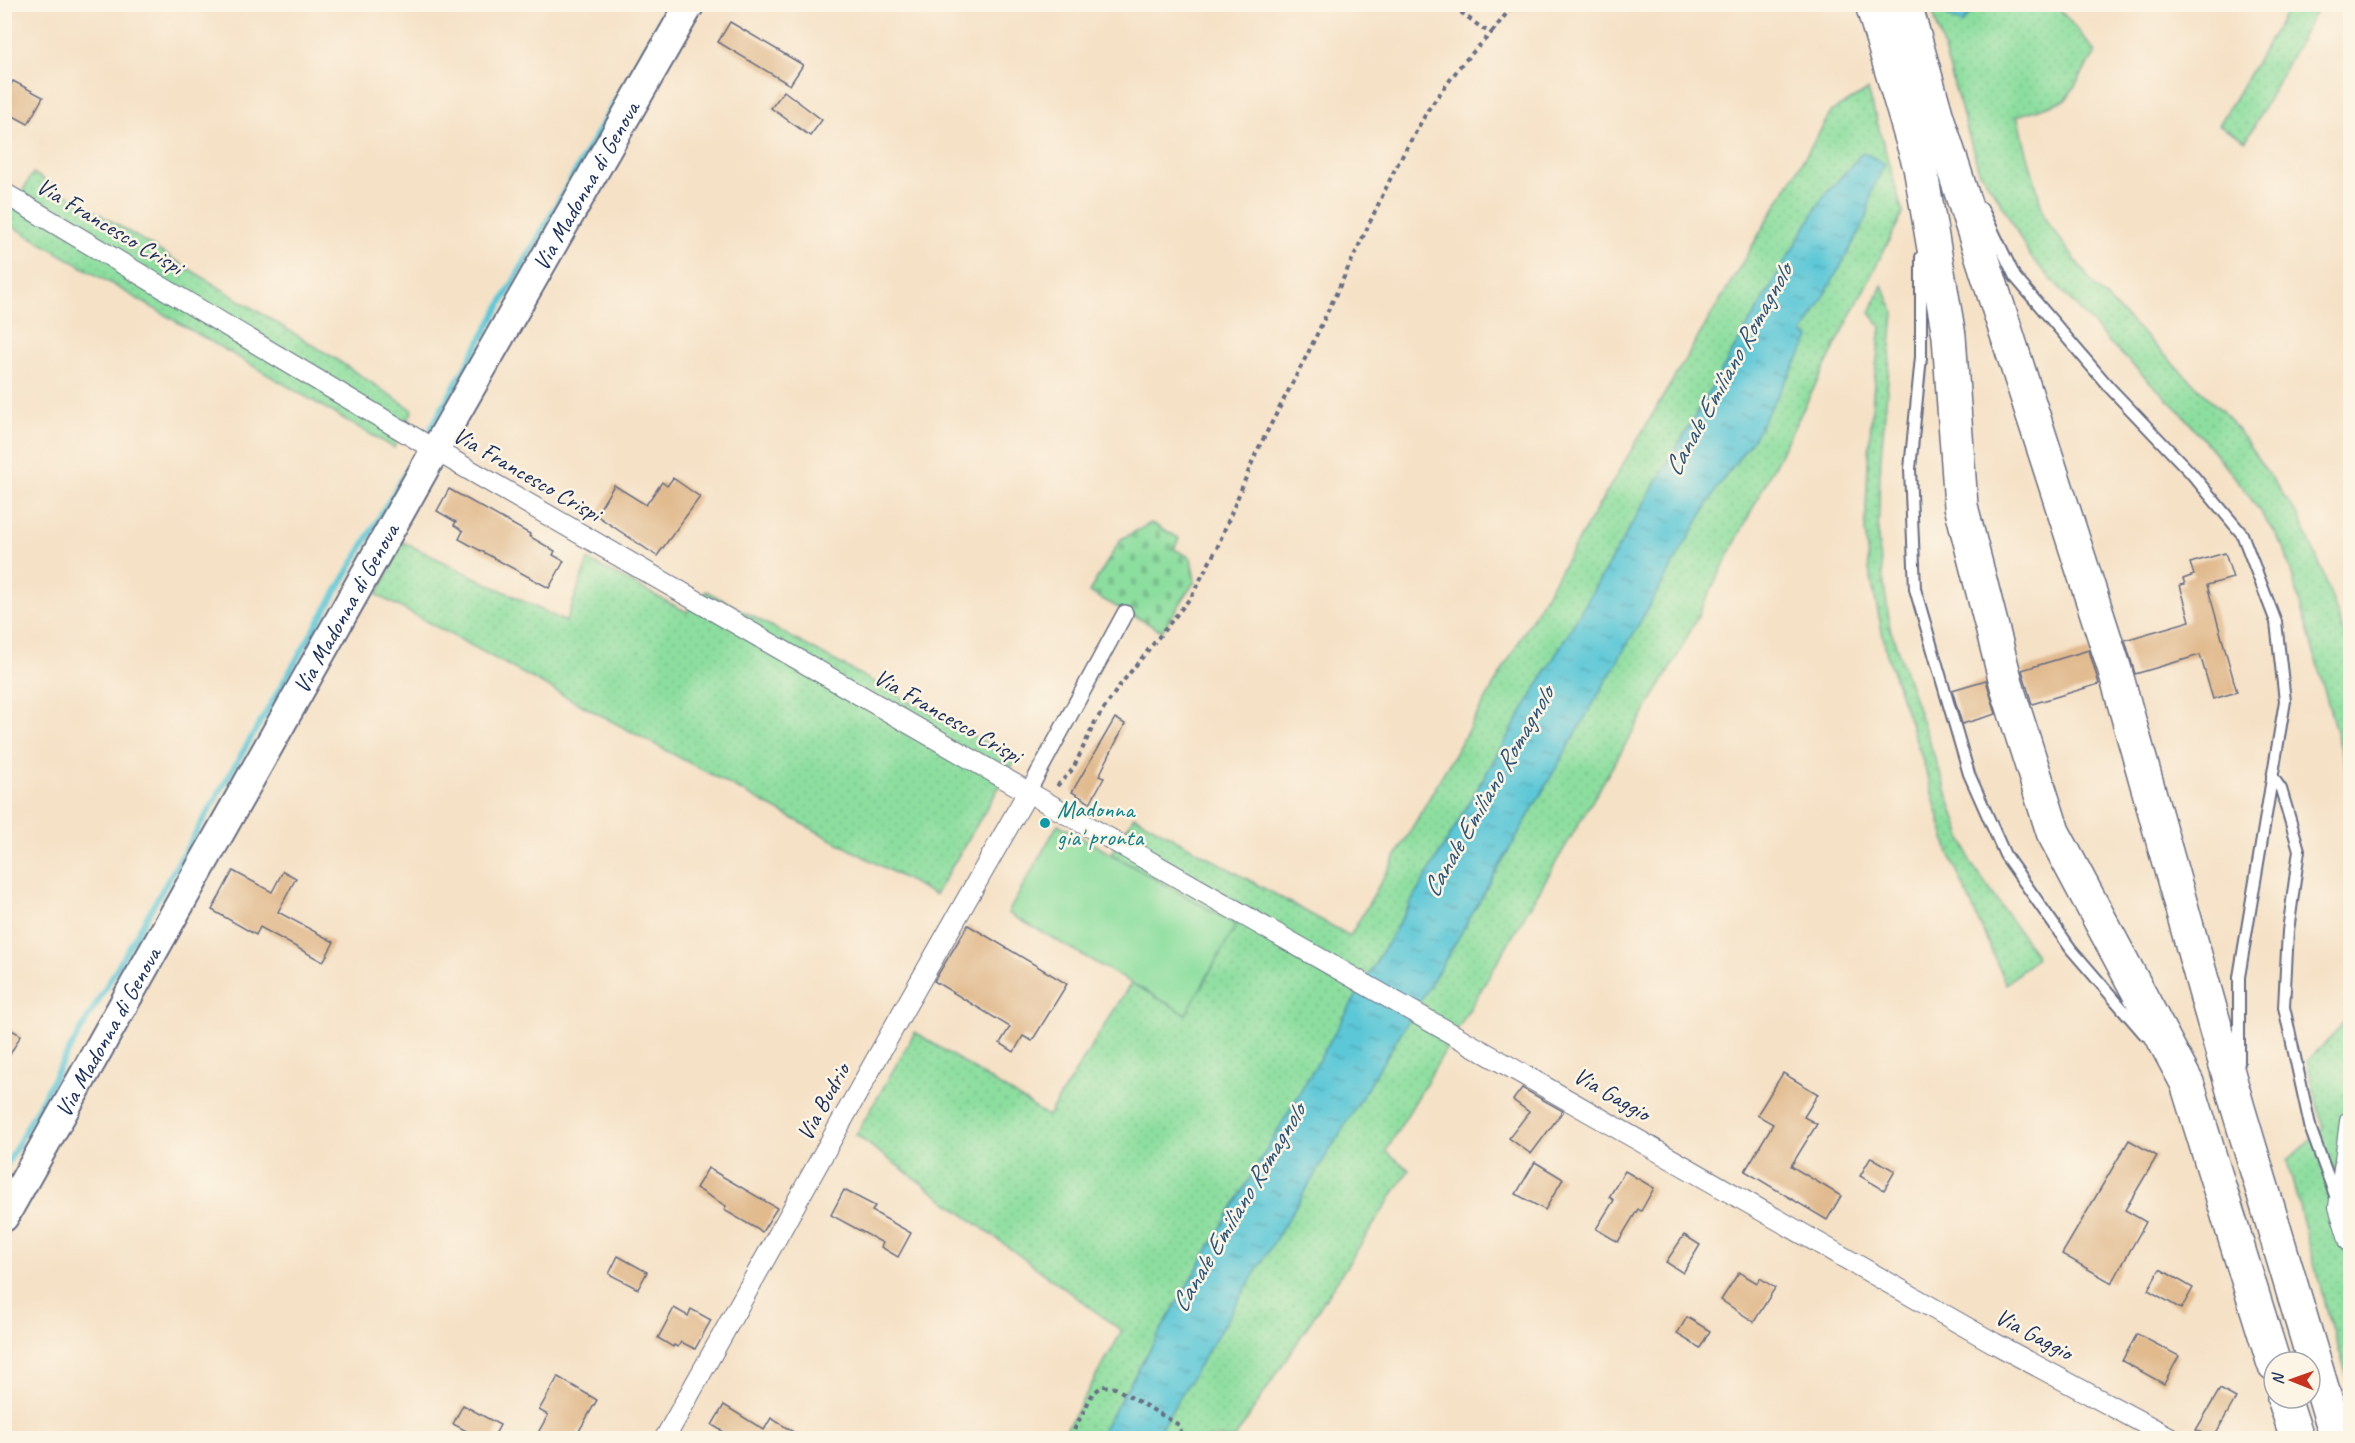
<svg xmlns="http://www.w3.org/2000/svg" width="2355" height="1443" viewBox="0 0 2355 1443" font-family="Caveat,sans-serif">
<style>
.grass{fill:url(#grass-dots);stroke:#54867e;stroke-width:1.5}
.cemetery{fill:url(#cemetery-stones);stroke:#54867e;stroke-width:1.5}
.green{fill:#8cde9f;stroke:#54867e;stroke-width:1.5}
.water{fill:url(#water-ripples);stroke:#3c7b9a;stroke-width:1.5}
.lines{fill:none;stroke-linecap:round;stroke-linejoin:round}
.stream{stroke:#5cc7d7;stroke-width:6}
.building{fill:#e1ba8e}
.service-casing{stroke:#676d82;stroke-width:14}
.pedestrian-casing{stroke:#676d82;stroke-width:18}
.minor-casing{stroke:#676d82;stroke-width:22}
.secondary-casing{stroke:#676d82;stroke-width:32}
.motorway-casing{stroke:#676d82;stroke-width:36}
.path{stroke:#676d82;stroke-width:4;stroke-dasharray:4.5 4.5;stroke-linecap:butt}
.service{stroke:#fff;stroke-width:10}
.pedestrian{stroke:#fff;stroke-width:15}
.minor{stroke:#fff;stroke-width:20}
.secondary{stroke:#fff;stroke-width:28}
.motorway{stroke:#fff;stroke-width:33}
.culture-dot{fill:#0f9aa8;stroke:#fcf5e5;stroke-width:2}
.labels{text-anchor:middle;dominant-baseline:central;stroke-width:5;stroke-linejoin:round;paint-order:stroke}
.street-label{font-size:24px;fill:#1b2f5e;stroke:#fcf5e5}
.culture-label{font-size:24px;fill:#0d838f;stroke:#fcf5e5;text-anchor:start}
.water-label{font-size:26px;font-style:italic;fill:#2b557c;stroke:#fcf5e5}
</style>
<defs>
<pattern id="grass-dots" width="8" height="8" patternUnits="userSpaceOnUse" patternTransform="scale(1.5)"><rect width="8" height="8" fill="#8cde9f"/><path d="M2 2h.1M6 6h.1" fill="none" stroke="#78bf8b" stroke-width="1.8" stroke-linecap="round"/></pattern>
<pattern id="cemetery-stones" width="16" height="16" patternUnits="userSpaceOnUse" patternTransform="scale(1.5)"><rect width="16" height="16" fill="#8cde9f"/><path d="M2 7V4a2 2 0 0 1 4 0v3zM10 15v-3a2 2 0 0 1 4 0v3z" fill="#78bf8b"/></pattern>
<pattern id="water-ripples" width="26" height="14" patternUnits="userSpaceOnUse" patternTransform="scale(1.5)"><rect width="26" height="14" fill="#5cc7d7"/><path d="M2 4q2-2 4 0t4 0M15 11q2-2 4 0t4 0" fill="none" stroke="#4ba2b2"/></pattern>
</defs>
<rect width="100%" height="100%" fill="#fcf5e5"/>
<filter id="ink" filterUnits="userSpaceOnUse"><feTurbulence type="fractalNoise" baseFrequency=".0167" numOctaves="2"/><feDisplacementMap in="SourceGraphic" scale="12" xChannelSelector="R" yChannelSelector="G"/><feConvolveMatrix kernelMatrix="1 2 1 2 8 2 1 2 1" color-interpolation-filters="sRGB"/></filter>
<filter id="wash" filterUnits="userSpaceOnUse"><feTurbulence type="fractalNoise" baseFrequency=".008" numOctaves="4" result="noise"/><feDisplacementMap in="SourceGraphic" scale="24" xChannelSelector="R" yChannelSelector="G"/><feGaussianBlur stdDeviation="1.35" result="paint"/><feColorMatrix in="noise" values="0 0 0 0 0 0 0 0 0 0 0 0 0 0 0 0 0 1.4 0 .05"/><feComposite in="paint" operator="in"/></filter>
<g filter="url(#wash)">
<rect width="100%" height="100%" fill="#f5e1c6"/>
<g class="grass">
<path d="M1931,5H1943L1941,12L1962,24L1976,5H2056L2096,52L2066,100L2017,116L2045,219L2097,289L2229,418L2299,517L2322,570L2350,651V781L2284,547L2243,487L2179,410L2109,342L2030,256L1999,199L1979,171Z"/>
<path d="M2290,5H2319L2246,141L2219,125Z"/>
<path d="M1868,90L1903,213L1677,657L1386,1151L1409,1170L1235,1438H1061L1122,1331L856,1135L915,1032L1048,1116L1131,983L1186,1014L1236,925L1111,854L1134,816L1350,936L1541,603L1832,111Z"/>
<path d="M33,173L334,358L413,410L394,448L5,222Z"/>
<path d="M1882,285L1894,312L1880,468L1878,539L1890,628L1971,863L2037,957L2006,984L1949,853L1922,758L1887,655L1869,569L1865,531L1868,463L1874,383L1881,327L1870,313Z"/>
<path d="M403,542L566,622L588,560L687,612L706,591L1016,759L935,895L377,595Z"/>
<path d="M2350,1008V1387L2322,1293L2287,1161L2323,1128L2307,1061C2323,1045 2343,1030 2350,1008Z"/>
</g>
<path class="cemetery" d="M1151,523L1179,538L1174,549L1191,558L1195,581L1162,631L1089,592L1121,539Z"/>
<path class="green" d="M1058,824L1236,925L1186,1014L1008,913Z"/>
<g class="water">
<path d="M1943,5V4L1976,5L1962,24L1941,12Z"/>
<path d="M1863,152L1885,164L1872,190L1867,218L1803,334L1810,338L1753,439L1719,485L1453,947L1155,1438H1098L1823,197Z"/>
</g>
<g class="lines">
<g class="stream">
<path d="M431,428L670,4"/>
<path d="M4,1170L64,1059L414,458"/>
</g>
</g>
<g id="blocks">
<g class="building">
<path d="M730,22L803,65L790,85L718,42Z"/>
<path d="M13,81L43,97L28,124L4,111V96Z"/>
<path d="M784,91L822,120L810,136L771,108Z"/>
<path d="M673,478L700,497L657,556L596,515L614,485L646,505L662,482L667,486Z"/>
<path d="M449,489L530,534L529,536L555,551L553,555L564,561L549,588L459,539L463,531L454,525L456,522L437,511Z"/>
<path d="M2225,553L2233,578L2207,585L2237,692L2213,699L2200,655L2135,674L2125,640L2190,621L2180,585L2185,584L2183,579L2194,575L2190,563Z"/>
<path d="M2089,650L2099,684L2032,704L2022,670Z"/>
<path d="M1986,680L1996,714L1962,724L1952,690Z"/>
<path d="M1115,718L1125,724L1099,776L1104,778L1090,803L1072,792Z"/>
<path d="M233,871L272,892L283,871L296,878L278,912L334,942L323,962L260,927L256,935L212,910Z"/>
<path d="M968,925L1067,984L1032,1041L1023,1036L1014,1052L1000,1043L1010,1027L934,981Z"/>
<path d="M4,1026L21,1035L4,1065Z"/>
<path d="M1783,1073L1818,1094L1804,1117L1817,1124L1791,1166L1841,1196L1827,1220L1745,1171L1773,1124L1757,1115Z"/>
<path d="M1522,1088L1563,1111L1531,1154L1509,1138L1529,1112L1513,1100Z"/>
<path d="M2129,1140L2157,1156L2125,1210L2146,1222L2112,1283L2062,1254Z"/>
<path d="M1871,1157L1895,1171L1884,1190L1860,1176Z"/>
<path d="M1535,1162L1563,1179L1545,1210L1516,1194Z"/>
<path d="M708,1168L777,1208L762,1232L724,1210L726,1206L696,1188Z"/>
<path d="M1625,1171L1654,1188L1641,1211L1638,1209L1618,1242L1596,1229L1614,1200L1609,1197Z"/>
<path d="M844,1190L875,1206L872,1211L911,1233L898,1257L881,1247L883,1243L831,1215Z"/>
<path d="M1684,1235L1700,1245L1683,1273L1666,1262Z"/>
<path d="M618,1256L647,1272L638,1289L609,1274Z"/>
<path d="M2160,1269L2193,1288L2181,1309L2148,1290Z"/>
<path d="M1739,1272L1757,1283L1760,1278L1775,1288L1754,1322L1721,1300Z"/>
<path d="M674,1308L688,1316L691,1309L711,1320L695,1349L681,1342L678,1347L674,1345L673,1347L658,1338Z"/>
<path d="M1687,1317L1710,1331L1700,1348L1677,1334Z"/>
<path d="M2137,1334L2179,1356L2164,1384L2122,1361Z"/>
<path d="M558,1377L597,1400L575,1438H535L548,1415L539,1410Z"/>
<path d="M2220,1389L2236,1398L2213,1438H2211L2196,1430Z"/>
<path d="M463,1405L500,1425L493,1438H480L453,1424Z"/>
<path d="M724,1405L764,1430L771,1418L803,1438H734L712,1425Z"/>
</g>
</g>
</g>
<g filter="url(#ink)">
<use href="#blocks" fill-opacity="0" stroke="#676d82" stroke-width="1.5"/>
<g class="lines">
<defs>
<g id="service">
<path d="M1982,208L2015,277L2109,387L2191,473L2242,534L2276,622L2285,701L2239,977V1063"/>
<path d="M1921,257V357L1910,469L1915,589L1969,774L2005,855L2071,949L2145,1035"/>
<path d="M2272,776L2281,789L2299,850L2288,931L2284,1007L2311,1130L2336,1198"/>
</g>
<path id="pedestrian" d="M1028,792L1125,613"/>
<g id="minor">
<path d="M4,193L435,450L1028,792L1994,1343L2171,1438"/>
<path d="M2350,1121L2339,1207L2350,1242"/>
<path d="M665,1438L902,1013L1028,792"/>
</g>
<g id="secondary">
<path id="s1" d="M4,1217L435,450L690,4"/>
</g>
<g id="motorway">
<path d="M1872,4L1920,167L1949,336L1961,506L2009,694L2053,832L2187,1083L2274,1364"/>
<path d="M1905,4L1936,114L2114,667L2238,1108L2337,1438"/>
<path d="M2284,1398L2297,1438"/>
</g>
</defs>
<use href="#service" class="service-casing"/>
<use href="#pedestrian" class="pedestrian-casing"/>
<use href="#minor" class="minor-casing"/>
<use href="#secondary" class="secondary-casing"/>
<use href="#motorway" class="motorway-casing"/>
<g class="path">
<path d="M1492,32L1514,4"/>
<path d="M1057,786L1073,769L1095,722L1120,685L1191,597L1217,548L1256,453L1309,351L1395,169L1428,110L1461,65L1492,32L1483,29L1450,4"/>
<path d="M1070,1438L1093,1393L1103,1386L1115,1388L1179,1425L1183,1438"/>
</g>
<use href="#service" class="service"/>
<use href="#pedestrian" class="pedestrian"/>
<use href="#minor" class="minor"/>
<use href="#secondary" class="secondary"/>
<use href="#motorway" class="motorway"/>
</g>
</g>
<circle class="culture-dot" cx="1045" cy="823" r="6"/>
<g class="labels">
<g class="street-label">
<text stroke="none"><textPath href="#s1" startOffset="1184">Via Madonna di Genova</textPath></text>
<text transform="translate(110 226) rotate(31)">Via Francesco Crispi</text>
<text transform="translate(527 474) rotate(30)">Via Francesco Crispi</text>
<text stroke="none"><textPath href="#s1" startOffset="698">Via Madonna di Genova</textPath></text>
<text transform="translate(948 716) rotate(30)">Via Francesco Crispi</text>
<text stroke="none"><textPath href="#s1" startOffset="212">Via Madonna di Genova</textPath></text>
<text transform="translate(1612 1094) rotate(30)">Via Gaggio</text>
<text transform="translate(823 1102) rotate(-61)">Via Budrio</text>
<text transform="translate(2034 1334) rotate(28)">Via Gaggio</text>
</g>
<g class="culture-label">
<text x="1057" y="809">Madonna<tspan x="1057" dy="28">gia' pronta</tspan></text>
</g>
<g class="water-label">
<text transform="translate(1728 370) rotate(-61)">Canale Emiliano Romagnolo</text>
<text transform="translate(1488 792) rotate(-60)">Canale Emiliano Romagnolo</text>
<text transform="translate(1238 1208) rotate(-59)">Canale Emiliano Romagnolo</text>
</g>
</g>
<rect width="2355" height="1443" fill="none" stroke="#fcf5e5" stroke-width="24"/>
<g transform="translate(2292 1380) rotate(271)"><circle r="28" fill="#fcf5e5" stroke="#a2a6af" stroke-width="1.5"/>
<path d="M0-4.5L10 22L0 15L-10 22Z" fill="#c8321e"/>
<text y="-9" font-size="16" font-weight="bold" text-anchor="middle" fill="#1b2f5e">N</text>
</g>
</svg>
